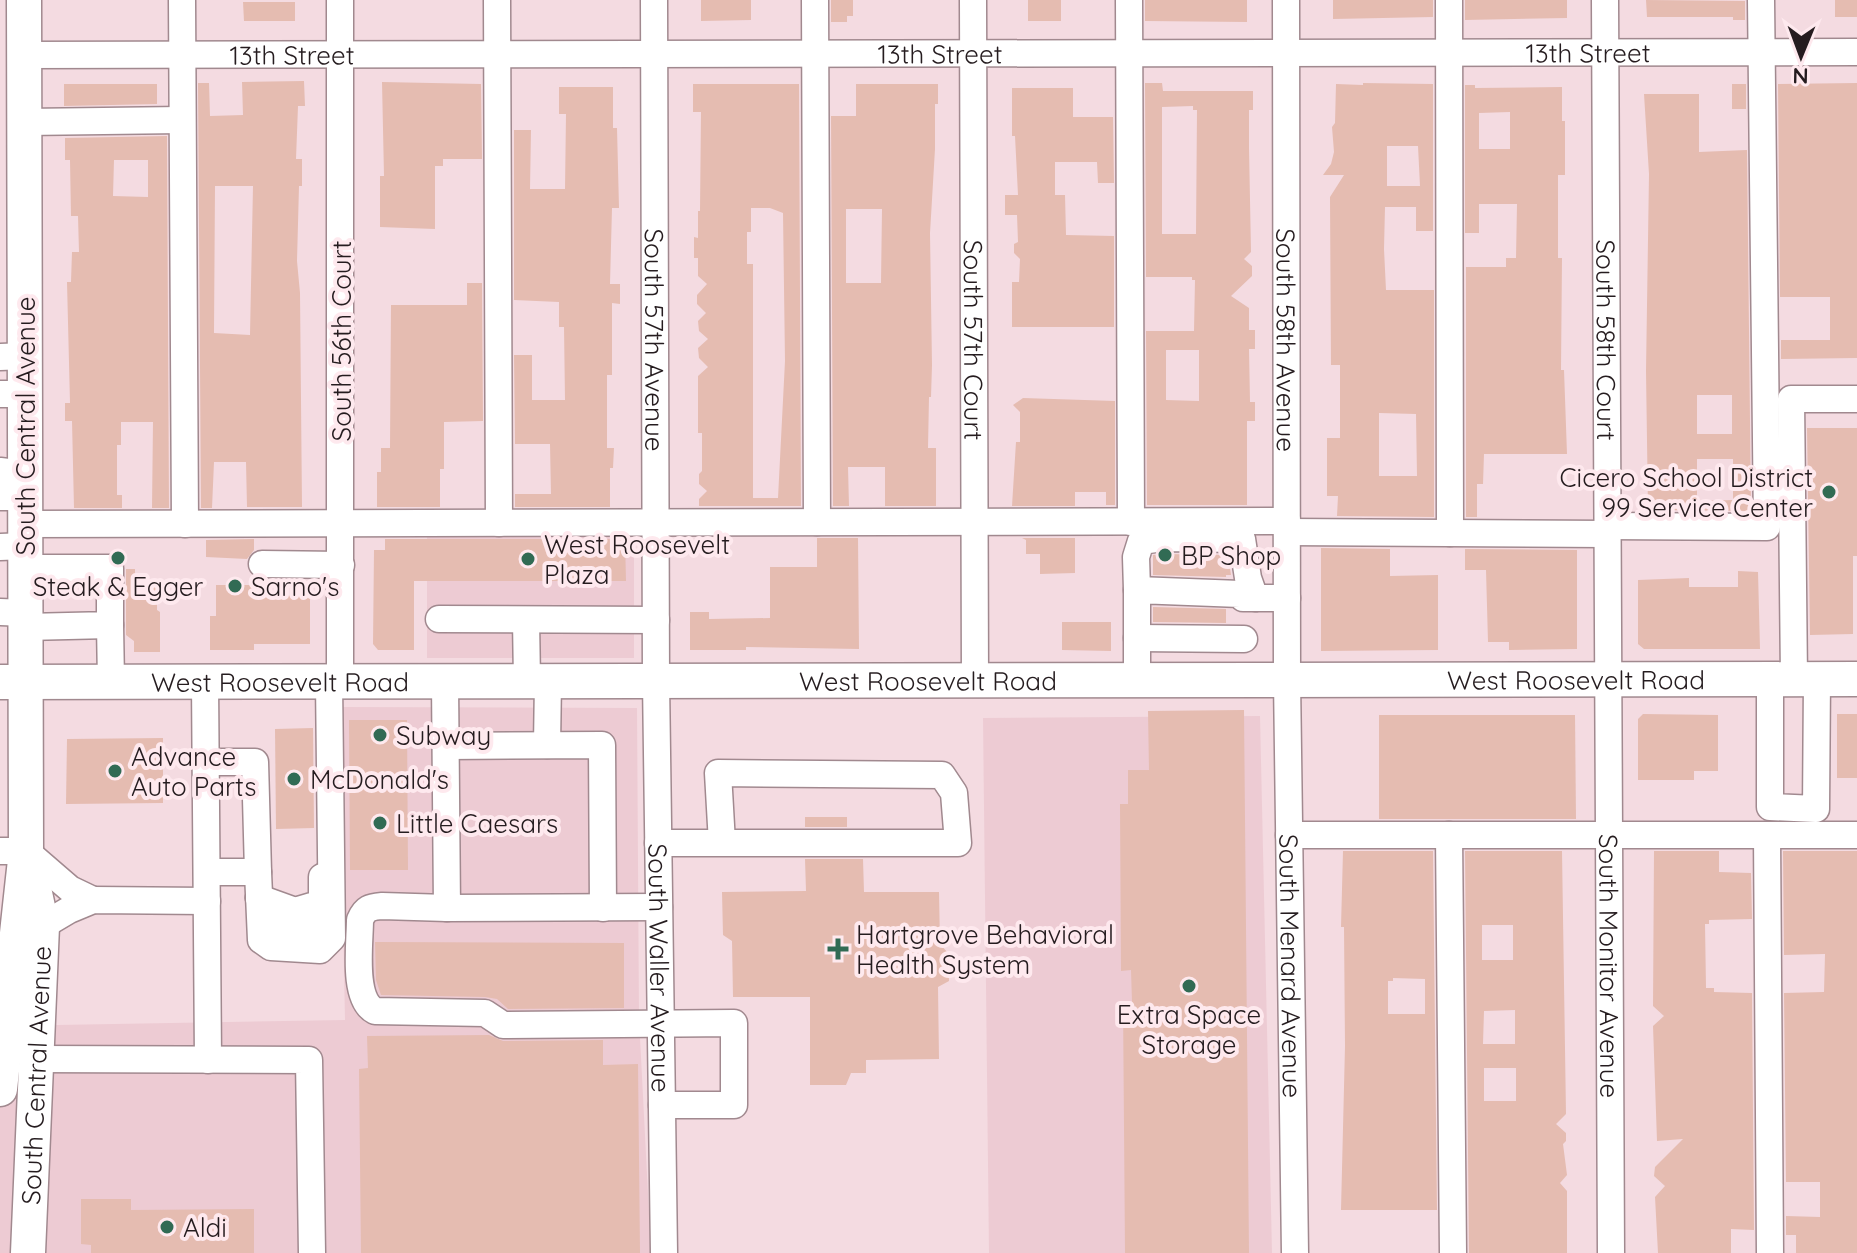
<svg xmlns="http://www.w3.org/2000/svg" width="1857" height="1253" viewBox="0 0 1857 1253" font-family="Quicksand,sans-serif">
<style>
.built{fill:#edcbd3}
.building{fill:#e5bcb1;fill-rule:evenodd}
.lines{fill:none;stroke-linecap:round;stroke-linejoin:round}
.minor-casing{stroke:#a1898f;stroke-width:29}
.major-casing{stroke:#a1898f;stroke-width:37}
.minor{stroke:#fff;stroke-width:26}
.major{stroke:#fff;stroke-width:34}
.poi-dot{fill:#316b54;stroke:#fee9ee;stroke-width:3}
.labels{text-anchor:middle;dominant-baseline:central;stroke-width:8;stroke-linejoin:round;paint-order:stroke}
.street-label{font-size:26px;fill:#251c1f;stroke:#fee9ee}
.poi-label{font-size:26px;fill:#251c1f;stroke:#fee9ee;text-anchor:start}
</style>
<rect width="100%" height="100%" fill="#f4dbe1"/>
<g class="built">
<rect x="427" y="532" width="207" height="126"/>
<path d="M339,707L637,708L639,1018L651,1253H0V1026L345,1020Z"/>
<path d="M1260,716L1272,1253H989L983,718Z"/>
</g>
<g class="building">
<path d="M701,0H751V20L701,21Z"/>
<path d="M831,0H853V16H847V22H831Z"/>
<rect x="1028" y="0" width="33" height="21"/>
<path d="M1145,0H1247V22L1145,21Z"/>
<path d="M1333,0H1433V17L1333,19Z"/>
<path d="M1465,0H1567V18L1465,20Z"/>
<path d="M1646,0L1745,1V20H1733V17H1647Z"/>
<rect x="1835" y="0" width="22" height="17"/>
<path d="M243,2H295V21H244Z"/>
<path d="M304,81L305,106H298L296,159H302V186H299L297,261L300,293L302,507H247L246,462H214L212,508H201L198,83H209L210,116L243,115L242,82ZM215,186H253L250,335L214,333Z"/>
<path d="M382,82L481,84L482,159H443V166H435V229L380,227V176H384Z"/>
<path d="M1145,83H1162L1163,91H1253V110H1249V148L1251,252L1244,259L1252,266V276L1231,296L1249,308V330H1255V349H1249L1250,402H1255V421H1247V505H1147L1146,331H1194L1195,280H1192V277H1146ZM1193,106V110H1197L1196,234H1162V107ZM1166,350H1199V401L1166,400Z"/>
<path d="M1363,83L1433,84V231H1416V207H1385L1384,249L1386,290H1434V517L1337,516L1338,496H1327V438H1340V365H1331L1330,197L1344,175H1323L1331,164L1334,152L1332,127L1335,123L1336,84L1363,85ZM1387,146H1418L1420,186H1387ZM1379,413L1416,414L1417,476H1379Z"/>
<path d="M1857,83V358L1781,359V340H1830V297H1780L1778,84Z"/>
<path d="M64,84H157V104L64,106Z"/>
<path d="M693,84H799L801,506H699V499L707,491L699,484V474L702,471V433H698V376L708,367L699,358L698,348L708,339L699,331L698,321L706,313L697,304V295L707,284L698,276V258H694V237L698,238V211H700L701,112H693ZM751,208H770L783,213L785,361L778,498H753V264H747V232H751Z"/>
<path d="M856,84H938V104H935V149L930,233L932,365L931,397H929L928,448H936V506H885V467H848L849,506H833L831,116H856ZM846,209H882L881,283H846Z"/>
<rect x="1732" y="84" width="14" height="25"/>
<path d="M1465,85H1475V88L1562,87V121H1565V175H1558V258H1562L1561,370H1564L1567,454H1484L1483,484H1477V517H1466V267H1506V258H1516L1517,204H1479V233H1465ZM1510,112V149H1479V113Z"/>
<path d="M559,87H613V128H617L619,208H612L610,284H620V304L612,303V375H607V448H614L613,468H610V507H515V494H551L550,444H515L514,355H532V400H565L564,327H559V302L514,300V130H531L530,189H565L566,114H559Z"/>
<path d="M1012,88H1073V117H1113L1114,183H1098L1097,162H1055V195H1065L1066,235L1114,236V327H1012V282H1019L1020,259L1014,253V244L1018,242L1017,215H1005V195H1018L1015,136H1012Z"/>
<path d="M1644,94H1699V152L1747,150L1751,511L1648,510L1646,371L1649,174ZM1697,395H1732V434H1697ZM1697,459H1733V500L1697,501Z"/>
<path d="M167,136L169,508H152L153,422H121V445H117V495H122V508H74L72,421H65V403H70L67,282H71L72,252H79L78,216H71L70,160H65V138ZM114,160H148V197L113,196Z"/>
<path d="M467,283H482L483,421L444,422V469H440V507H377V472H381V448H390L391,305H467Z"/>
<path d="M1023,398L1115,401V505H1106V492H1075V506H1012L1016,442H1020V412L1013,405Z"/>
<path d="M1807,428H1857V556H1853V634L1810,635Z"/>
<path d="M817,538H858L859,649L746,647V650H690V612H709V619L770,618V567H817Z"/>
<path d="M1022,538H1075V573L1040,574V554H1026V540Z"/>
<path d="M254,539V550L247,559L206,557V540Z"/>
<path d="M385,539H625L626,581H414V650H378L373,644L374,550H385Z"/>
<path d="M1321,548L1390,549V576L1438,575V650L1321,651Z"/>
<path d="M1465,549L1577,550V649L1509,650V642H1488L1486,570H1465Z"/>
<path d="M1164,554L1228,555L1231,575H1226V577L1153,575V555Z"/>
<path d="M126,569H135V585H157V610L160,612V652H134V641L126,635Z"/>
<path d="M1738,571L1758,572L1760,649H1644L1638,644V580L1689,578V587H1738Z"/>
<path d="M216,585H254V595L310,596V644H254V650H210V616H216Z"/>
<path d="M1153,607L1226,609V623L1153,622Z"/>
<path d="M1062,622H1111V651L1062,650Z"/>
<path d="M1244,710L1249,1253H1125L1123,1002H1132L1131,970L1121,971L1120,804H1128V770H1149L1148,711Z"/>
<path d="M1643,714L1718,715V771H1694V780H1638V719Z"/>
<rect x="1837" y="714" width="20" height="64"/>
<path d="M1379,715H1575L1576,819H1379Z"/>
<path d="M349,720H407L408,870H350Z"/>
<path d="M313,728L314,828L276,829L275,729Z"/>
<path d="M163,738V803L66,804L67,739Z"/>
<rect x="805" y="817" width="42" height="10"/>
<path d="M1343,851H1433L1437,1210H1341L1345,1046L1344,927H1341ZM1393,978L1425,979V1014H1388V981H1393Z"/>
<path d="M1465,851H1562L1566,1114L1556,1124L1566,1133V1141L1563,1144L1567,1175L1560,1183L1567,1191V1253H1469ZM1482,925H1513V960H1482ZM1515,1010V1044H1483L1484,1011ZM1484,1068H1516V1101H1484Z"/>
<path d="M1654,851H1719V872L1751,873L1752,919L1709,920V924H1705L1706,988H1714V992L1752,993L1754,1230L1731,1229V1253H1658L1655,1197L1665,1186L1654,1176L1655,1167L1683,1139L1657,1141L1653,1026L1664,1016L1653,1006Z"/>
<path d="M1783,851H1857V1253H1796V1235H1786V1216L1820,1217V1182H1786L1784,993L1824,992L1825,954L1784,955Z"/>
<path d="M805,859H863L864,892H939L940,944L948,953L949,981L938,987L939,1059L866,1060V1073H851L846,1085H810V997H733L732,941L723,935L722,892L806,891Z"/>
<path d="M375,942L624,943V1008L508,1009L497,999L485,997L381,995L376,980Z"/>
<path d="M489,1035L503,1041L603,1040V1065L638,1064L640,1253H361L359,1069L368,1068L367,1036Z"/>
<path d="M81,1199H131V1210L254,1209V1253H91V1245L81,1244Z"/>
</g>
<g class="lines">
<defs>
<g id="minor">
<path d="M182,0L185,524"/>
<path d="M497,0L499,523"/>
<path id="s1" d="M654,0L656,681L664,1253"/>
<path d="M815,0L817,522"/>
<path id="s2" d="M973,0L975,681"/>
<path d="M1129,0L1131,522"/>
<path id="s3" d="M1286,0L1287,680L1295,1253"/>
<path d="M1449,0L1450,533"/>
<path id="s4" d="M1605,0L1611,1253"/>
<path id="s5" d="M24,55L1857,52"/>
<path d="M25,122L182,120"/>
<path d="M0,357L25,356"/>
<path d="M0,394H25"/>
<path d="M0,471L25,474"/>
<path d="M0,497H25"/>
<path d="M25,524L1287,521"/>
<path d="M1607,526L1767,527L1761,0"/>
<path d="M1287,532L1607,534"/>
<path d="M0,547L25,546"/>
<path d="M262,564L341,565"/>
<path d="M25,568H110V625L26,627"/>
<path d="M1137,590L1136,557L1141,541L1163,538L1242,539L1248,578L1255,598"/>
<path d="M0,612L26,613"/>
<path d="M439,619L656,620"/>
<path d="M526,620L527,681"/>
<path d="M110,625L111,682"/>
<path d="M1137,638L1244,639"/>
<path d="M1770,679V807L1816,809L1817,679"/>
<path d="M1794,679L1791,399H1857"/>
<path d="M1137,680V590L1240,594L1243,598H1287"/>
<path d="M340,681V0"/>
<path d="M205,682L208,1060"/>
<path d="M445,682L447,908L659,907"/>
<path d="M547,745L548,681"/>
<path d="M446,746L602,745L603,908"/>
<path d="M206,762H255L258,872H207"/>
<path d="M1289,835H1857"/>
<path d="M1449,835L1453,1253"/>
<path d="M1767,835L1770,1253"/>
<path d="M658,843H958L954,793L942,775L718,773L722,843"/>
<path d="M0,851H26L70,889L93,900"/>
<path d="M258,872L261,940L271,947L320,950L332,938L329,682"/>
<path d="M259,898L295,911L322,903V877"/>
<path d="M259,898L284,929L302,931L320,922L322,903"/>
<path d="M447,908L382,906C370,907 365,908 360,920C360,943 352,999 375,1011L485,1013L503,1025L734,1023V1105H662"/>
<path d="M42,926L69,910L93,900L207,901"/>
<path d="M35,1059L309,1060L312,1253"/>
</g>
<g id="major">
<path id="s6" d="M0,682L1857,679"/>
<path d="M0,1089L26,851L24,0"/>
<path id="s7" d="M28,1253L42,926L32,879"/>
</g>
</defs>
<use href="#minor" class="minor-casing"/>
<use href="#major" class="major-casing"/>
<use href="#minor" class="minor"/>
<use href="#major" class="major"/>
</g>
<g class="poi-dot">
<circle cx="1829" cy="492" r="8"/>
<circle cx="1165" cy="555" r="8"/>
<circle cx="118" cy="558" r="8"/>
<circle cx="528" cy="559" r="8"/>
<circle cx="235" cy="586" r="8"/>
<circle cx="380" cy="735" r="8"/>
<circle cx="115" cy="771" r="8"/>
<circle cx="294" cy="779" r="8"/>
<circle cx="380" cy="823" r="8"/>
<path d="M834 937h8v8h8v8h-8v8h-8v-8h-8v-8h8z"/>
<circle cx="1189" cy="986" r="8"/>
<circle cx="167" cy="1227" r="8"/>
</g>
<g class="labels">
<g class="street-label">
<text stroke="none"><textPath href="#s5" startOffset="1564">13th Street</textPath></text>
<text stroke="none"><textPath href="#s5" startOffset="916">13th Street</textPath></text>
<text stroke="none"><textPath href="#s5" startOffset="268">13th Street</textPath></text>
<text stroke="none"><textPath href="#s2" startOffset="340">South 57th Court</textPath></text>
<text stroke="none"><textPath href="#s3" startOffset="340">South 58th Avenue</textPath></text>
<text stroke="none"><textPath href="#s4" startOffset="340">South 58th Court</textPath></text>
<text transform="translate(341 341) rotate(-90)">South 56th Court</text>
<text stroke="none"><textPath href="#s1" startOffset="340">South 57th Avenue</textPath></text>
<text transform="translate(25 426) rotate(-90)">South Central Avenue</text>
<text stroke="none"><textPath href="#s6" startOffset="1576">West Roosevelt Road</textPath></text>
<text stroke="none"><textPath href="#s6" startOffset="928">West Roosevelt Road</textPath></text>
<text stroke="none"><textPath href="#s6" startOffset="280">West Roosevelt Road</textPath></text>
<text stroke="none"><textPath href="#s4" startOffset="966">South Monitor Avenue</textPath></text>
<text stroke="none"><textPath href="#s1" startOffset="968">South Waller Avenue</textPath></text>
<text stroke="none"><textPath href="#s3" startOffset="966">South Menard Avenue</textPath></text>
<text stroke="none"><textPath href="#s7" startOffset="178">South Central Avenue</textPath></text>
</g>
<g class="poi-label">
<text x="1813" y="477" text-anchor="end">Cicero School District<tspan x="1813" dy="30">99 Service Center</tspan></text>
<text x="544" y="544">West Roosevelt<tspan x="544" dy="30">Plaza</tspan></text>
<text x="1181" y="555">BP Shop</text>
<text x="118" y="586" text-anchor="middle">Steak &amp; Egger</text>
<text x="251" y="586">Sarno's</text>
<text x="396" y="735">Subway</text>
<text x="131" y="756">Advance<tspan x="131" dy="30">Auto Parts</tspan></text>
<text x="310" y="779">McDonald's</text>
<text x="396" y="823">Little Caesars</text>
<text x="856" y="934">Hartgrove Behavioral<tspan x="856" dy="30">Health System</tspan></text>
<text x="1189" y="1014" text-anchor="middle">Extra Space<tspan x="1189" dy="30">Storage</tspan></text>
<text x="183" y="1227">Aldi</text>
</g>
</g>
<g transform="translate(1801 56) rotate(181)" stroke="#fee9ee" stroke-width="6" paint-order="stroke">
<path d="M0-6L14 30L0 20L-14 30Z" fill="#251c1f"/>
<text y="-12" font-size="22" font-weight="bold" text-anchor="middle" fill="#251c1f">N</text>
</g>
</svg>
